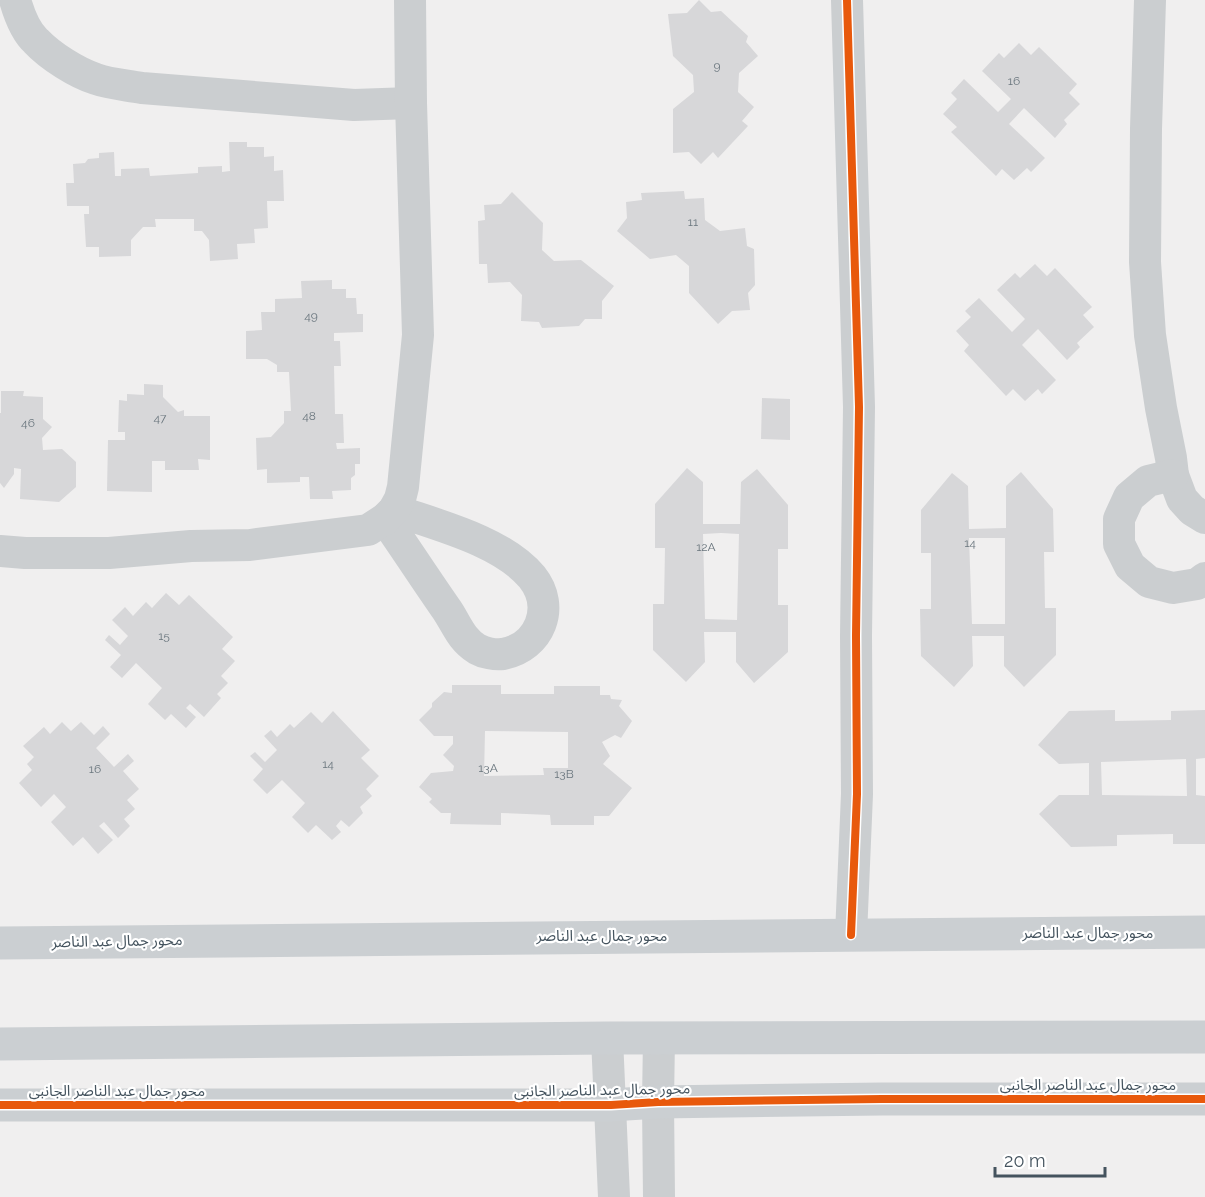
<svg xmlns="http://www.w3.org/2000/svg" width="1205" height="1197" viewBox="0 0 1205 1197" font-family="Raleway,'Noto Sans Arabic',sans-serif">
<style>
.building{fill:#d7d7d9;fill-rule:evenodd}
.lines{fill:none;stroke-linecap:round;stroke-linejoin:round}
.street{stroke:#cbced0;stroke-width:32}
.secondary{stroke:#cbcfd2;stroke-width:33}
.cycleway-casing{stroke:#fff;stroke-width:11}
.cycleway{stroke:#e8590c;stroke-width:8}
.labels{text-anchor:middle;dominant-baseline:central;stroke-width:4.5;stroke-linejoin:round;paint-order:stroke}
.number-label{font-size:12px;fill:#6a767e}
.street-label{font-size:15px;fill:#44535e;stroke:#fff}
</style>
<rect width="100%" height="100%" fill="#f0efef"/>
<g class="building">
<path d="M699,0L711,12L721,11L748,36L746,42L758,56L739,73L738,92L754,107L742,121L748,126L718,158L713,152L701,164L689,152L673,153V109L694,92L693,75L673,56L668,14L687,13Z"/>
<path d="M1019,43L1031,55L1039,47L1077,84L1069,93L1080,104L1064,120L1067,124L1055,138L1024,108L1009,124L1045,158L1031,172L1027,168L1014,180L1002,169L996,176L951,132L957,127L943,114L957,99L951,93L964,79L998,112L1011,99L982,71L999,53L1004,58Z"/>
<path d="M229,142H247V147H264V157L274,156V171L283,170L284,201H267L268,228L254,229L255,243L237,244L238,259L210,261L209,240L202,231H194V219H155L156,227H143L131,240V256L99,257V247H86L84,214H89V206H67L66,183H74L73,164L85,163L88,159L99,158V153L114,152L115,176H121V169L149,168L150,176L198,173V167L222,166V172L230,171Z"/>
<path d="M684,191L685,199L704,198L705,220L720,231L745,228L747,246L754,249L755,285L748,293L750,310L732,311L718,324L689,293V266L676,255L650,259L617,231L627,218L626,202L642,200L641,193Z"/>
<path d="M512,192L543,223L542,250L554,261L581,260L614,286L602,301V319H585L579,326L542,328L539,322L521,321L522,295L510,282L488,283L487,264H479L478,221L485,220L484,205L501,204Z"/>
<path d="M1035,264L1047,276L1055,268L1092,307L1083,315L1094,327L1077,343L1080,347L1067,360L1038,329L1022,345L1056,380L1042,394L1038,389L1025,401L1013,389L1006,396L964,351L969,345L956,331L971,317L965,311L979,298L1012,332L1025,319L997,290L1015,273L1020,278Z"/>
<path d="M332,280V289H346V298H356L357,314H363V332L334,333V341H340L341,366H334L335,414H343L344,443H336L337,449L360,448V464H355V475L351,478V490L332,491L333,499H310L309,477H300V482L267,483V469L257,470L256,438L271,437L284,423V411H291L289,372H277V365L267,359H246V331L262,330L261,312H275V299L302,298L301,281Z"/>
<path d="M144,384L163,385V397L178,412L184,410V416H210V460L198,459L199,470H165V461H152V492L107,491L108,440H125V432H118L119,400L127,401V394L144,395Z"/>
<path d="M1,391H24L23,396L43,397V419L52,427L42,438L43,450L62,449L76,462V487L59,502L20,499L21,469L14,468V474L4,488L0,483V413H1Z"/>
<path d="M762,398L790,399V440L761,439Z"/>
<path d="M687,468L703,482V524H740L741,482L757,469L788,505V549H778V605H788V652L754,683L736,662V632H704L705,662L686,682L653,650V604H664L665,548H655V504ZM721,533L739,534L737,620L705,619L703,534Z"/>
<path d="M1021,472L1053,509L1054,552H1044L1045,608H1056V655L1024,687L1004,666V636H972L973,666L954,687L921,656L920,609H931V553H921V510L952,473L968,486L969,529L1006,528V486ZM969,538H1005V624H972Z"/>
<path d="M166,593L179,605L189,595L233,637L222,649L235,661L221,676L228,683L217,694L221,698L204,717L190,704L186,708L196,717L186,728L171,714L165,720L148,704L162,688L136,663L122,678L110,667L121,655L105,640L109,635L120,645L128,636L112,620L125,607L133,616L146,602L152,608Z"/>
<path d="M452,685H501V694H554V686H600V695H610L611,699L622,700L619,706L632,721L621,738L615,735L602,742L610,756L603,764L632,788L609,816H594V825H551L550,815L501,813V825L450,824L451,813H441L429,802L432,799L419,787L431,773L453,771L454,766L443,755L453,744V736H434L419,720L432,707V703L444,692L452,693ZM485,731L568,732V768H543L544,775L484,776Z"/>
<path d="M1115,710V721L1171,720V711L1205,710V758L1196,759V795L1205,796V844H1173V834L1117,835V846L1071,847L1039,814L1059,795H1089V763L1059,764L1038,745L1069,711ZM1186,759L1187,796L1102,795L1101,762Z"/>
<path d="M333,711L370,750L361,758L379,776L366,789L372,796L360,807L363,813L349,827L341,820L336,826L341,832L332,840L316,825L308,833L292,817L305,803L282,780L267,794L253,780L263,769L250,756L255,752L265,762L277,750L264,736L271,730L277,737L290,724L294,728L311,712L322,723Z"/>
<path d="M62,722L71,731L81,722L94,735L103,726L110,734L96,748L114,767L128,754L134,761L123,771L139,789L127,800L135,809L124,819L130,826L118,838L104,822L99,826L113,840L98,854L83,837L73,846L51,822L66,807L54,794L41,807L19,783L32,770L27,764L34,757L23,746L44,727L50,734Z"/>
</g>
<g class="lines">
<g class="street">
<path d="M15,0C19,14 25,31 36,41C50,56 77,73 96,79C110,84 126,85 142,88L354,105L411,103"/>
<path d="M847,0L859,407L856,636L857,794L851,935"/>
<path d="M1150,0L1146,129L1145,262L1150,335L1161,408L1171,458L1173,475L1182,499L1192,510L1205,518"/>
<path d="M1173,475L1148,481L1129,497L1119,519V544L1130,566L1149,582L1173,588L1197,584L1205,578"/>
<path d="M385,519C406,549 426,580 447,610C457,625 461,639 477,649C484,653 495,655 503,654C540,647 556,607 532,577C502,541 437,525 394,510"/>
<path d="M0,551L25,553H109L191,546L250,545L368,530L385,519L394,510L400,499L403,487L418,335L411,103L410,0"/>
<path d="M607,1038L614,1197"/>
<path d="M659,1038L658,1102L659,1197"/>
</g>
<g class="secondary">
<path d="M0,943L1205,932"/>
<path d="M0,1044L607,1038L1205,1037"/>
<path d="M0,1105H611L658,1102L882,1099H1205"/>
</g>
<defs>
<g id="cycleway">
<path d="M847,0L859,407L856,636L857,794L851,935"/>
<path d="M0,1105H611L658,1102L882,1099H1205"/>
</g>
</defs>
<use href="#cycleway" class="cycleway-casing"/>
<use href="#cycleway" class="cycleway"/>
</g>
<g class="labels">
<g class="number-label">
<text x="717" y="66">9</text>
<text x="1014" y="81">16</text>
<text x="693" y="222">11</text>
<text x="311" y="316">49</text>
<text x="309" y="416">48</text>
<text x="160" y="418">47</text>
<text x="28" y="423">46</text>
<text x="970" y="543">14</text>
<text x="706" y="547">12A</text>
<text x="164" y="636">15</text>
<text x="328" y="764">14</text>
<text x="488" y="768">13A</text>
<text x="95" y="769">16</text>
<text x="564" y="774">13B</text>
</g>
<g class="street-label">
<text x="1088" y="933">محور جمال عبد الناصر</text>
<text x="602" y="936">محور جمال عبد الناصر</text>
<text transform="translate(117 941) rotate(-1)">محور جمال عبد الناصر</text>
<text x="1088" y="1085">محور جمال عبد الناصر الجانبى</text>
<text transform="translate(602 1090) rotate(-1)">محور جمال عبد الناصر الجانبى</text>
<text x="117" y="1091">محور جمال عبد الناصر الجانبى</text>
</g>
</g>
<path d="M995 1167v9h110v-9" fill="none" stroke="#44535e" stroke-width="3"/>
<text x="1004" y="1167" font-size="18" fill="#44535e" stroke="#ffffff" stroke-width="4.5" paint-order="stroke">20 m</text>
</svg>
